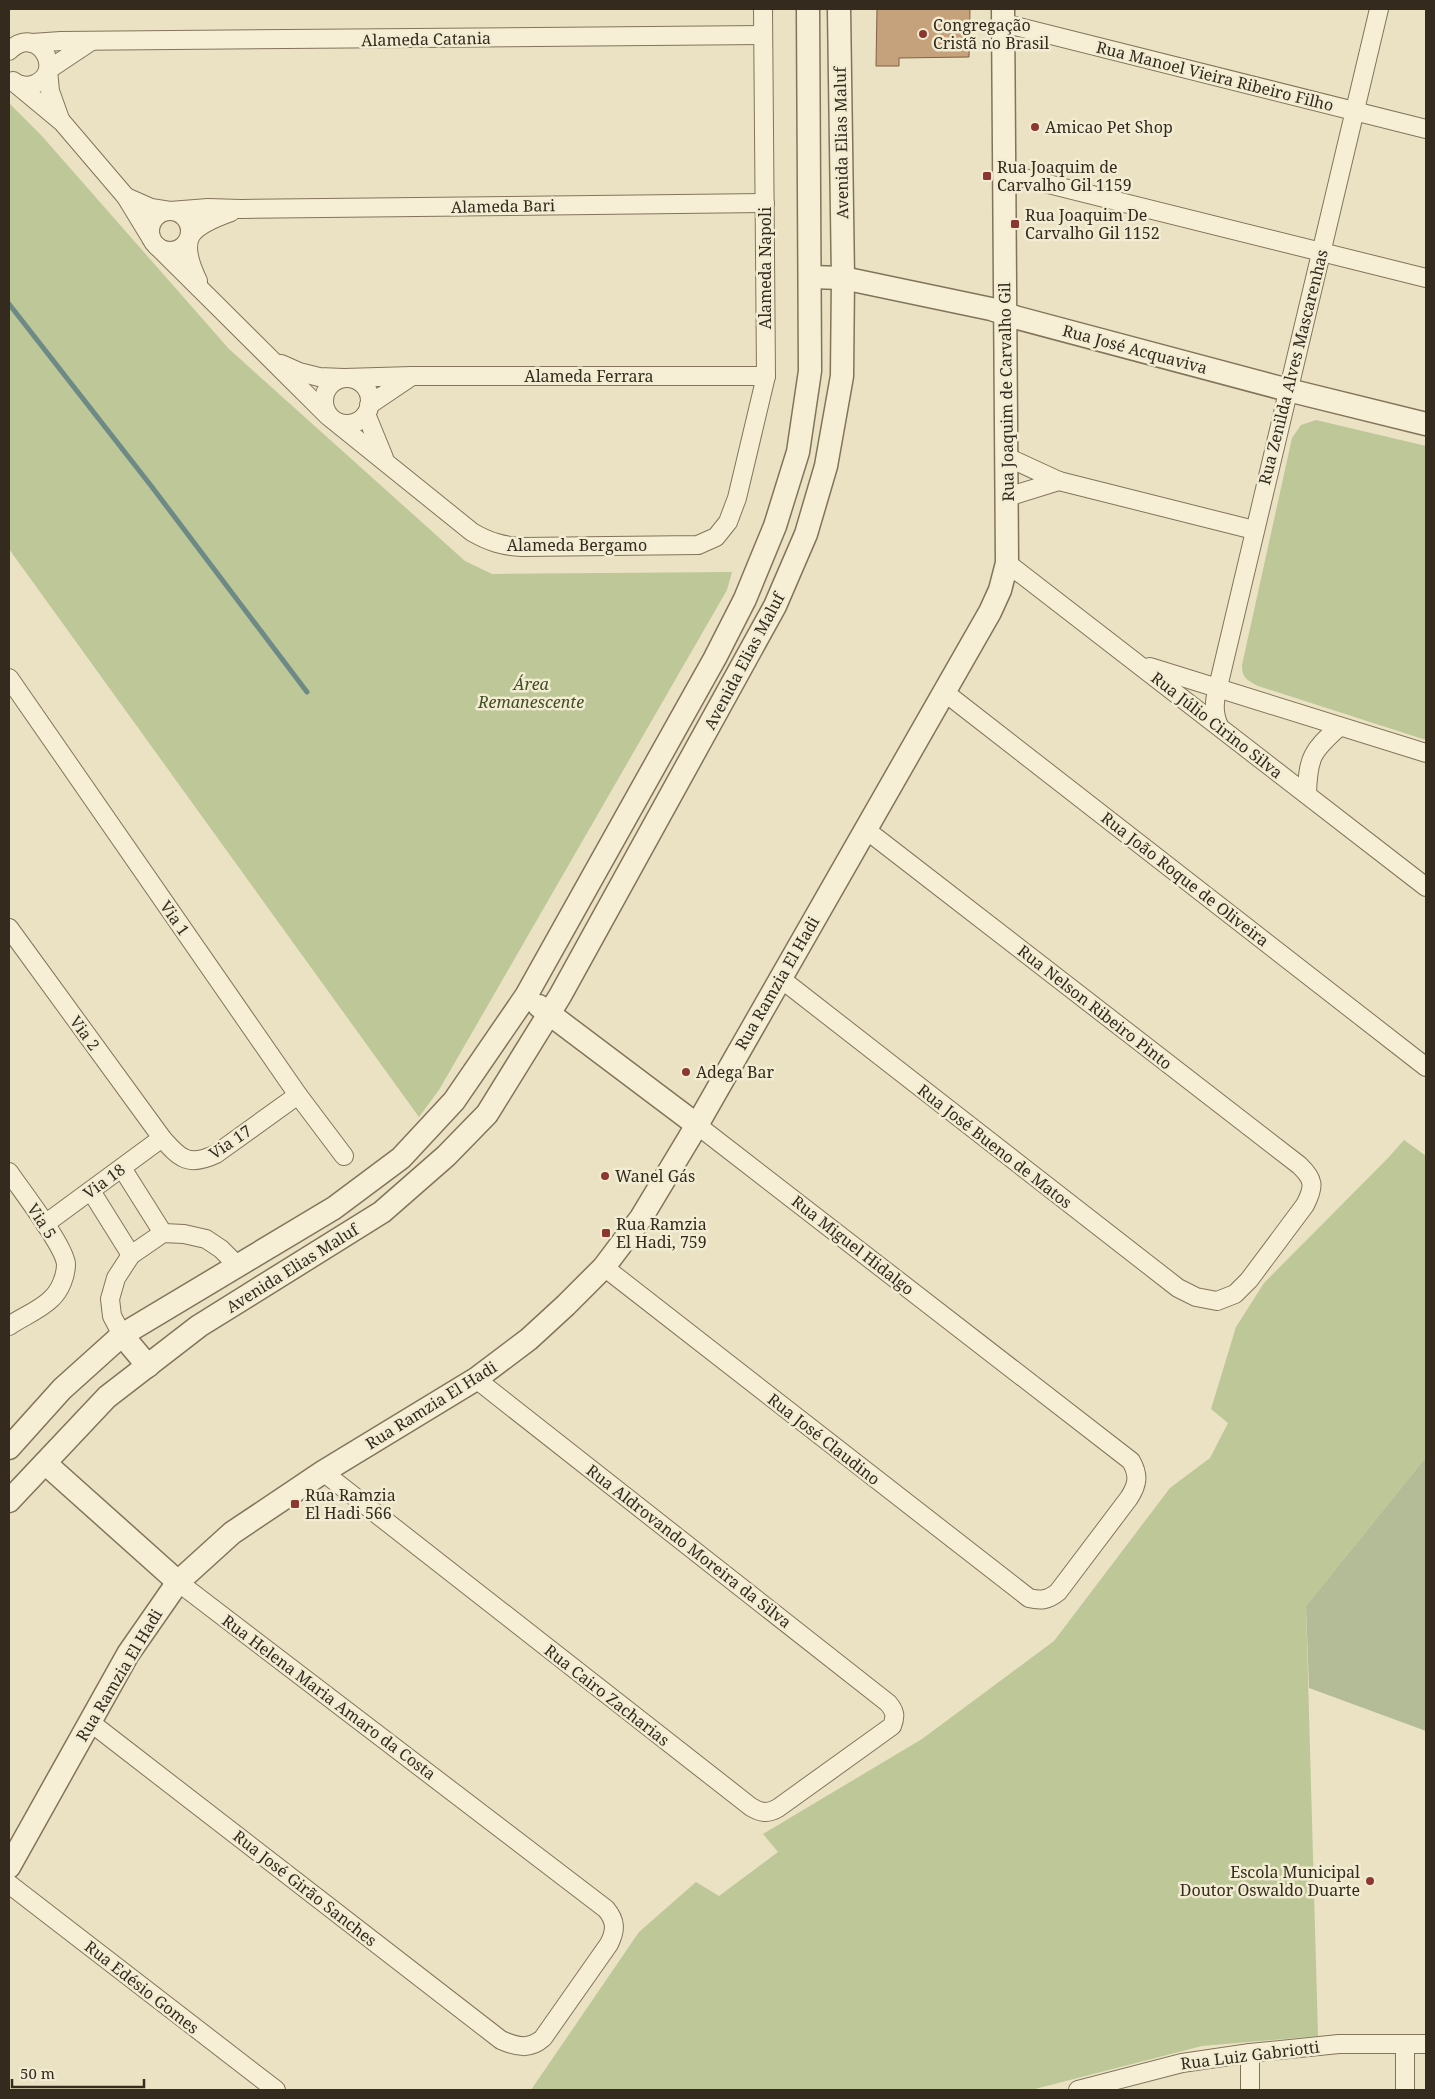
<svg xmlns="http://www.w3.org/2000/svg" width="1435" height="2099" viewBox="0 0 1435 2099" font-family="'Noto Serif',serif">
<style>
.green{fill:#bdc798}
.cemetery{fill:#b4bc97}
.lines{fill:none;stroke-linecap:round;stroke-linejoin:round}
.stream{stroke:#6d8a86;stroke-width:5}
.building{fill:#c5a17c;stroke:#806143}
.minor-casing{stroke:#82745b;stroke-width:20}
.tertiary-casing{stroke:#82745b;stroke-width:25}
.minor{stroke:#f6efd5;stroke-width:18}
.tertiary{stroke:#f6efd5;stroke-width:22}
.poi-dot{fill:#8c3830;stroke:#f2ecd2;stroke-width:2}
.labels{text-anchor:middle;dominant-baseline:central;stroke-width:5;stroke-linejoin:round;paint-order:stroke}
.poi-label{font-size:16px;fill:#342a1e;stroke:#f2ecd2;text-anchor:start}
.street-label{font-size:16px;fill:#342a1e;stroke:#f2ecd2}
.park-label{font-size:16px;font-style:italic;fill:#414e26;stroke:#f2ecd2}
</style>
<rect width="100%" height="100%" fill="#eae2c3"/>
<g class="green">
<path d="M9,103L41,135L229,349L465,561L492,574L732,572L727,590L439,1090L419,1117L9,549Z"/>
<path d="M1316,420L1426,446V740L1258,686C1247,680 1242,678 1242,665L1292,438L1301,425Z"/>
<path d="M1404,1140L1426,1156V1457L1306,1606L1318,2036L1202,2046L1031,2090H531L639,1932L696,1882L719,1896L778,1852L763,1834L922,1739L1054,1641L1170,1488L1210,1458L1228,1423L1211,1409L1236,1327L1264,1283L1388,1158Z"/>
</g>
<path class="cemetery" d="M1426,1457V1731L1309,1688L1306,1606Z"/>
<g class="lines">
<path class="stream" d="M9,304L152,487L307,692"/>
</g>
<path class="building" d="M877,9H970L969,57L899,58V66H876Z"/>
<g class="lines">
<defs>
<g id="minor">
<path d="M1003,23L1426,129"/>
<path d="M32,43L61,41L763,35"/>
<path d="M9,51C37,23 66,71 35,84C28,87 19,86 13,81"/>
<path d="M15,83L62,122L126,197L151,238"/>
<path d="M60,119L50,91L48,70L90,42"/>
<path d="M1004,173L1426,278"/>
<path d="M126,197L151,208L170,211L208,208L241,209L765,203"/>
<circle cx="170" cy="231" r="20"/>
<path d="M157,246L328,416L472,532C489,542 503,546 522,547L698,545L716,537L728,522L737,498L766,376L763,9"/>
<path d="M198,281C177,237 189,227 231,212"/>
<path d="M281,364L299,372L319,377L344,378L412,376H766"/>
<circle cx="347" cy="401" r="23"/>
<path d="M369,405L412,376"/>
<path d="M366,414L384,458"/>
<path d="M1059,481L1254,530"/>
<path d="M1007,497L1059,481L1007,457"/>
<path d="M1007,563L1426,887"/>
<path d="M1150,667L1426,753"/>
<path d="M9,678L298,1095L344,1156"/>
<path d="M943,691L1426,1067"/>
<path d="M1219,726C1213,712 1214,702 1218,687L1379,9"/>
<path d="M1307,794C1308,757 1312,751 1339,727"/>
<path d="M9,928L162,1138C180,1159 189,1167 216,1154L298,1095"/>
<path d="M780,978L1178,1288L1196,1297L1217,1301L1235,1294L1249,1280L1305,1205C1315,1186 1314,1179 1299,1165L865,829"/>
<path d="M122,1168L163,1233"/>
<path d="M9,1172C21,1190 64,1245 66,1264C66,1276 60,1291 51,1299C40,1310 22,1317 9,1326"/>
<path d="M91,1191L131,1255"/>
<path d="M45,1224L162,1138"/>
<path d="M604,1267L1029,1598C1041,1601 1048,1600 1058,1592L1129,1498C1138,1484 1139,1475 1131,1461L697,1125"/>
<path d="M122,1335L112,1316L110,1299L116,1278L131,1255L163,1233L184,1234L206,1239L221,1249L237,1265"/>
<path d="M323,1472L751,1807C761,1813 768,1814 778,1808L892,1726C896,1716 895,1711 888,1703L476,1379"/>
<path d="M90,1722L501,2040C517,2047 530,2050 543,2038L609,1944C616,1930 616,1921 606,1909L178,1582"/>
<path d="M9,1884L276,2090"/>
<path d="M1405,2044V2090"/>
<path d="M1250,2053V2090"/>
<path d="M1078,2090L1182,2063L1250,2053L1339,2044H1426"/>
</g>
<g id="tertiary">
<path d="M810,277L843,278L991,309L1018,318L1288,390L1426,424"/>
<path d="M539,1006L697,1125"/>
<path d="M122,1335L148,1366"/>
<path d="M9,1448L62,1389L122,1335L334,1208L401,1158L454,1101L526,996L715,658L745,599L775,526L798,452L810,371L808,9"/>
<path d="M45,1463L178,1582"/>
<path d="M9,1501L107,1397L199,1326L382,1212L446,1156L487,1114L560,996L775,606L806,534L826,466L842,376L843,278L839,9"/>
<path d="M9,1867L128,1654L178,1582L232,1533L323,1472L476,1379L529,1339L566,1305L604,1267L641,1218L697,1125L990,612L1000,590L1007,563L1003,9"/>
</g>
</defs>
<use href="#minor" class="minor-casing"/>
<use href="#tertiary" class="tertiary-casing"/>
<use href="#minor" class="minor"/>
<use href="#tertiary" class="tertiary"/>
</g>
<g class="poi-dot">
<circle cx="923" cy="34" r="5"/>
<circle cx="1035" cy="127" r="5"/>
<rect x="982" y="171" width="10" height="10" rx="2.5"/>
<rect x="1010" y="219" width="10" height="10" rx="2.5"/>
<circle cx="686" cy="1072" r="5"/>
<circle cx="605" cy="1176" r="5"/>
<rect x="601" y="1228" width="10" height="10" rx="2.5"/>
<rect x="290" y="1499" width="10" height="10" rx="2.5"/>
<circle cx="1370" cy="1881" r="5"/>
</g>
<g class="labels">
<g class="poi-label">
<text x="933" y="25">Congregação<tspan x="933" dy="18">Cristã no Brasil</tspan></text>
<text x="1045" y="127">Amicao Pet Shop</text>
<text x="997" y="167">Rua Joaquim de<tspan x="997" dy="18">Carvalho Gil 1159</tspan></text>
<text x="1025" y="215">Rua Joaquim De<tspan x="1025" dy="18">Carvalho Gil 1152</tspan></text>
<text x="696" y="1072">Adega Bar</text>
<text x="615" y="1176">Wanel Gás</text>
<text x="616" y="1224">Rua Ramzia<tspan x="616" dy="18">El Hadi, 759</tspan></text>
<text x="305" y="1495">Rua Ramzia<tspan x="305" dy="18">El Hadi 566</tspan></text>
<text x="1360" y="1872" text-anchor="end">Escola Municipal<tspan x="1360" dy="18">Doutor Oswaldo Duarte</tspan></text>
</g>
<g class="street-label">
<text transform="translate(426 39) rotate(-1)">Alameda Catania</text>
<text transform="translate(1215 76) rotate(14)">Rua Manoel Vieira Ribeiro Filho</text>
<text transform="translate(841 143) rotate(-91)">Avenida Elias Maluf</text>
<text transform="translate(503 206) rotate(-1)">Alameda Bari</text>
<text transform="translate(765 268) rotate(-90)">Alameda Napoli</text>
<text transform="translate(1135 349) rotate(15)">Rua José Acquaviva</text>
<text transform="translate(1293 367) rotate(-76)">Rua Zenilda Alves Mascarenhas</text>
<text x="589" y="376">Alameda Ferrara</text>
<text transform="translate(1006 392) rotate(-91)">Rua Joaquim de Carvalho Gil</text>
<text x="577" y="545">Alameda Bergamo</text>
<text transform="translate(744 661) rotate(-62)">Avenida Elias Maluf</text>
<text transform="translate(1217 725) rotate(38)">Rua Júlio Cirino Silva</text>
<text transform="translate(1185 879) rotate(38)">Rua João Roque de Oliveira</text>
<text transform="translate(175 918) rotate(55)">Via 1</text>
<text transform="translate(777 983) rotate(-60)">Rua Ramzia El Hadi</text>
<text transform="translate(1095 1007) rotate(38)">Rua Nelson Ribeiro Pinto</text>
<text transform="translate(85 1033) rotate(54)">Via 2</text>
<text transform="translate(230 1142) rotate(-34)">Via 17</text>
<text transform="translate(995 1146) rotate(38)">Rua José Bueno de Matos</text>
<text transform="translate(104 1181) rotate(-36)">Via 18</text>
<text transform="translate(42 1221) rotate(57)">Via 5</text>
<text transform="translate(853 1245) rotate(38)">Rua Miguel Hidalgo</text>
<text transform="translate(292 1268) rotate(-32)">Avenida Elias Maluf</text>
<text transform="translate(431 1405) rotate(-32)">Rua Ramzia El Hadi</text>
<text transform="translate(824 1439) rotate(38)">Rua José Claudino</text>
<text transform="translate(689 1546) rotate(38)">Rua Aldrovando Moreira da Silva</text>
<text transform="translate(119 1675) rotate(-59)">Rua Ramzia El Hadi</text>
<text transform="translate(607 1695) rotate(38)">Rua Cairo Zacharias</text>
<text transform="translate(329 1697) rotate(37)">Rua Helena Maria Amaro da Costa</text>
<text transform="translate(305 1888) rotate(38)">Rua José Girão Sanches</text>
<text transform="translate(142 1987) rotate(38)">Rua Edésio Gomes</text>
<text transform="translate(1250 2055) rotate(-7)">Rua Luiz Gabriotti</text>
</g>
<g class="park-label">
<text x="531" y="684">Área<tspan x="531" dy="18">Remanescente</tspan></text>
</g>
</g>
<rect width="1435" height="2099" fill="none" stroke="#342a1e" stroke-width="20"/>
<path d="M12 2079v8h132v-8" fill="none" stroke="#342a1e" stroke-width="2.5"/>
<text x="20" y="2079" font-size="15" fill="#342a1e" stroke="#f2ecd2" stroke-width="4" paint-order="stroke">50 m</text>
</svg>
